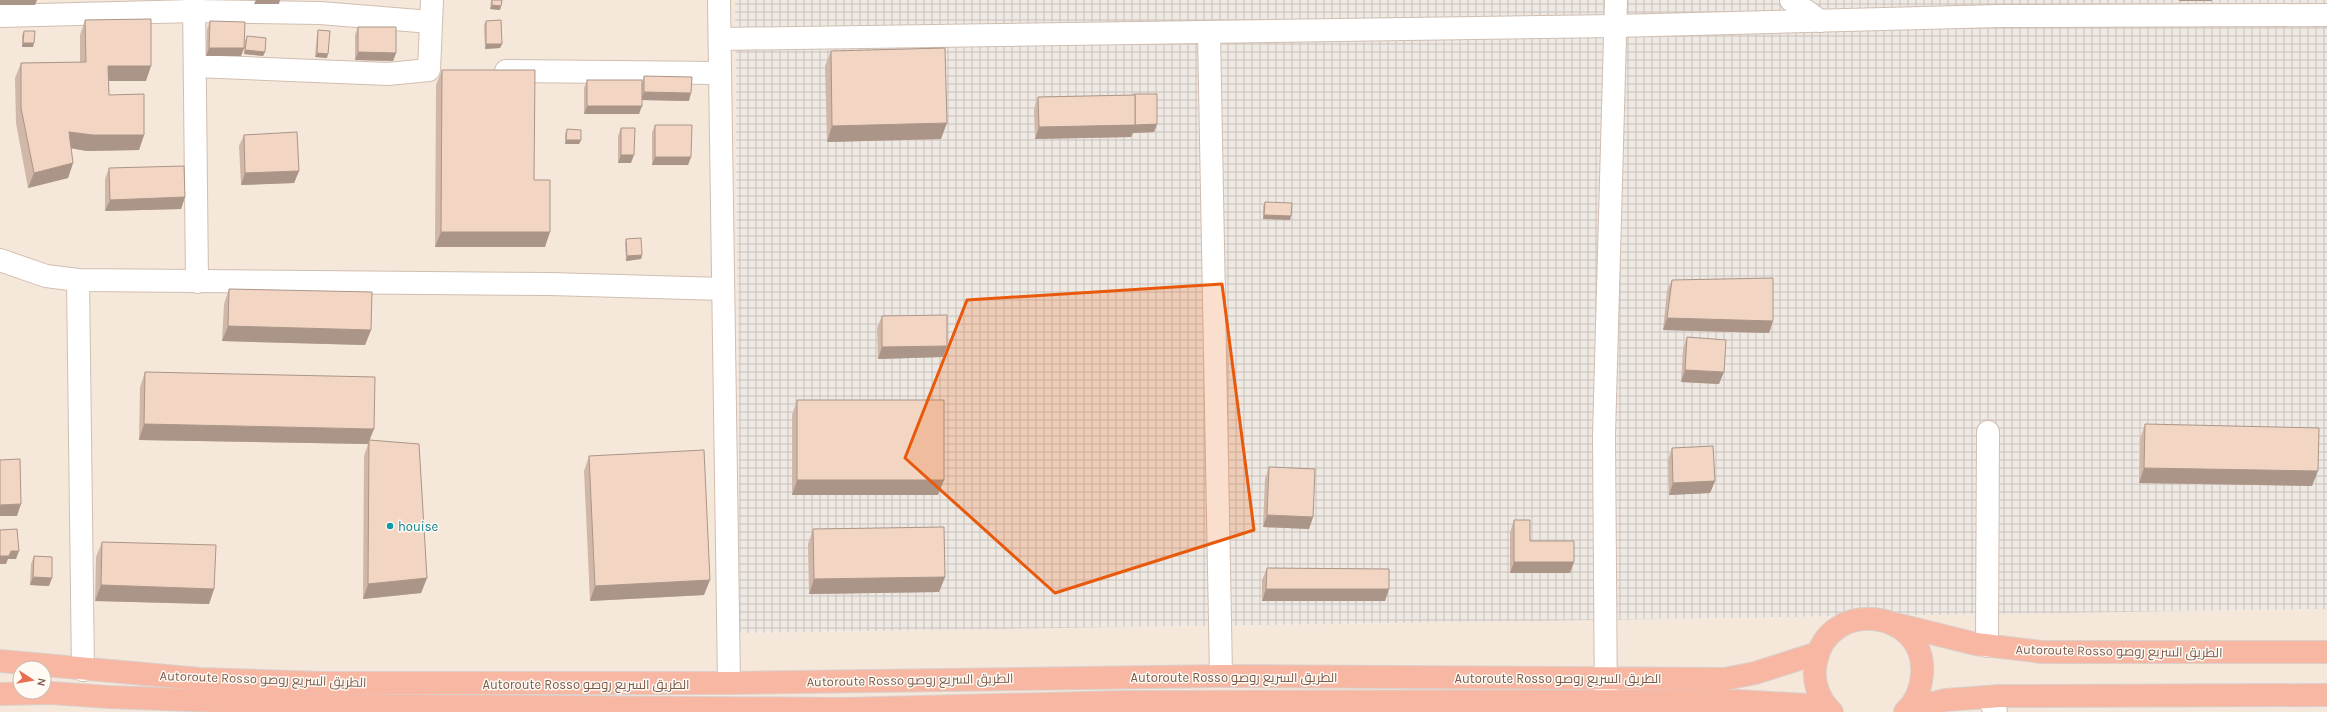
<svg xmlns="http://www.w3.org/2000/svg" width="2327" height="712" viewBox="0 0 2327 712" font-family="Karla,Cairo,sans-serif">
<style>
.residential{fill:#f5e8da;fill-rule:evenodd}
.industrial{fill:url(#industrial-grid)}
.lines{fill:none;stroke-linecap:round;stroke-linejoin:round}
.minor-casing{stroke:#d1beb0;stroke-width:24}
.highway-casing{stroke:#dad1cd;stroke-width:24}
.minor{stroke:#fff;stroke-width:22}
.highway{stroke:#f7b7a3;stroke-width:22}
.wall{fill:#d1b7a8}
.shaded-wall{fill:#aa9588}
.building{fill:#f3d5c3;stroke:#aa9588}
.marked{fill:#e8590c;fill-opacity:0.2;stroke:#e8590c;stroke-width:3;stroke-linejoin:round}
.culture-dot{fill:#0f9aa8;stroke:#fffaf3;stroke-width:1.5}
.labels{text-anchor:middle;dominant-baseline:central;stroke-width:3;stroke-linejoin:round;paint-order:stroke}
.culture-label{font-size:13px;fill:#0d838f;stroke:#fffaf3;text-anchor:start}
.street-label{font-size:13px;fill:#7a5c4d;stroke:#fffaf3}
</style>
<defs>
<pattern id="industrial-grid" width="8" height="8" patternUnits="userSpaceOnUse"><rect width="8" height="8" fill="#efe9e4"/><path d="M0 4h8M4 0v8" fill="none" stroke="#c7c0bb"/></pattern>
</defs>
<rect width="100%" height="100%" fill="#fdf6ec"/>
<path class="residential" d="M0,0H735L740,633L2327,609V712H0ZM20,668H44V692H20Z"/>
<path class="industrial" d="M735,0H2327V609L740,633Z"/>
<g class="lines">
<defs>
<g id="minor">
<path d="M194,0L197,282"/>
<path d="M719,0L729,683"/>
<path d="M1791,0L1820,21"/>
<path d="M0,16L194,11L320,13L431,22"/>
<path d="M1209,32L1221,676"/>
<path d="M720,39L1616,26L2000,16L2327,15"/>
<path d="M195,66L388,74L429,70L432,0"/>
<path d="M506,71L720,73"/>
<path d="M0,260L46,276L78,280L550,284L723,289"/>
<path d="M78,280L83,670"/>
<path d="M1987,646L1988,432"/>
<path d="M1987,697L1996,712"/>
<path d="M1606,712L1604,435L1616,0"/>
</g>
<g id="highway">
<path d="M1891,623L1976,644L2042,652H2327"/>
<path d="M0,661L200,679L323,683H729L1221,676L1725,679L1755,673L1818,653"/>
<path d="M0,694L51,693L109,697L323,705L844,709L1122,702L1738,701L1807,705L1828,709"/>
<path d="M1908,709L1946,700L2000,696L2327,695"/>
<path d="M1832,712C1818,699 1812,680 1816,662C1828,597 1927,609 1922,674C1921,689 1916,702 1905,712"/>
</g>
</defs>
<use href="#minor" class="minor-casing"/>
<use href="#highway" class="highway-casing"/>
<use href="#minor" class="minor"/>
<use href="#highway" class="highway"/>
</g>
<g class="wall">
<path d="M491,0H502L500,10L490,9Z"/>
<path d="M85,20L146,81H108L109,95L144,135L139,150L87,151L71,148L73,163L68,178L28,188L16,123L15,78L21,63L80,62V35Z"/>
<path d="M210,21L244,48L241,56H206L207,29Z"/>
<path d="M486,21L502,44L500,48L485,49L484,25Z"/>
<path d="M358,27L396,53L393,61L355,60V35Z"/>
<path d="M318,30L327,58L315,57L317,34Z"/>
<path d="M24,31L33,47H22V35Z"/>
<path d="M247,36L265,52L263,56L244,54L245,41Z"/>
<path d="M831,51L941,139L827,142L825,66Z"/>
<path d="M442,70L534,180L545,247H435L436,85Z"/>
<path d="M644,76L689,101L642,100L639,114H584V88L587,80L642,83Z"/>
<path d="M1134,94L1157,124L1154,132L1133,133L1131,137L1035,139L1034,109L1038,97L1134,95Z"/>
<path d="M655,125L691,157L688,165H652V133Z"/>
<path d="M621,128L631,163H618V136Z"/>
<path d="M567,129L581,140L579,144H565V134Z"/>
<path d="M244,135L299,171L294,183L241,185L239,146Z"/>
<path d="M109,168L185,197L181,209L105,211V179Z"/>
<path d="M1265,202L1291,216L1290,220L1263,219V206Z"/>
<path d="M626,239L642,255L641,259L626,261L625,243Z"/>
<path d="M1672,280L1773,321L1769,333L1663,330L1667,291Z"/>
<path d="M229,289L371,330L365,345L222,341L224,304Z"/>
<path d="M882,316L943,357L878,359L877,328Z"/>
<path d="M1687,337L1719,384L1681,382L1683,349Z"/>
<path d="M145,372L369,440L427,578L421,593L363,599L364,456L368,444L139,440L140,387Z"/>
<path d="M797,400L938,495H792V415Z"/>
<path d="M2145,424L2312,486L2139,483L2140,439Z"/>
<path d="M1672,448L1715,481L1710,493L1669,495L1668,460Z"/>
<path d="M589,456L704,595L590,601L584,471Z"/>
<path d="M1269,467L1313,517L1309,529L1263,527L1265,479Z"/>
<path d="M1514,520L1530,541L1574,562L1570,573H1510V532Z"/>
<path d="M813,529L945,577L939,592L809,594L808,544Z"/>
<path d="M102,542L214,589L209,604L95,601L96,557Z"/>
<path d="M34,556L49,586L30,585L31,564Z"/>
<path d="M1267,568L1389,589L1385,601H1262V580Z"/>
</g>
<g class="shaded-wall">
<path d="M0,0H37L35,5H0Z"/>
<path d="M256,0H280L279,4H254Z"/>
<rect x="2179" y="0" width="33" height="1"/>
<path d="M492,5L501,6L500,10L490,9Z"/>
<path d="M23,43H34L33,47H22Z"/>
<path d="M486,44H502L500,48L485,49Z"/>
<path d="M209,48H244L241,56H206Z"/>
<path d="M245,50L265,52L263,56L244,54Z"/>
<path d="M358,52L396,53L393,61L355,60Z"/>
<path d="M317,53L328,54L327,58L315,57Z"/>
<path d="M108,66H151L146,81H103Z"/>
<path d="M644,92L691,93L689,101L641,100Z"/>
<path d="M587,106H642L639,114H584Z"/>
<path d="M947,123L941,139L827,142L832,126Z"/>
<path d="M1157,124L1154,132L1133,133L1131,137L1035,139L1039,127Z"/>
<path d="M69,132L144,135L139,150L87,151L64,147Z"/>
<path d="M566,140H581L579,144H565Z"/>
<path d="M621,155H634L631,163H618Z"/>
<path d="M655,157H691L688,165H652Z"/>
<path d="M73,163L68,178L28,188L34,173Z"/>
<path d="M299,171L294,183L241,185L245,173Z"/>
<path d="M185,197L181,209L105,211L110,200Z"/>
<path d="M1264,215L1291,216L1290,220L1263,219Z"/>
<path d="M441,232H550L545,247H435Z"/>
<path d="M642,255L641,259L626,261L627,256Z"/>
<path d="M1667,318L1773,321L1769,333L1663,330Z"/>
<path d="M228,326L371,330L365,345L222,341Z"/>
<path d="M947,346L943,357L878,359L882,347Z"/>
<path d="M1685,370L1724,372L1719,384L1681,382Z"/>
<path d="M144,424L374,429L368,444L139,440Z"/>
<path d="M2144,468L2318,471L2312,486L2139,483Z"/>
<path d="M797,480H944L938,495H792Z"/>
<path d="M1715,481L1710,493L1669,495L1673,483Z"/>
<path d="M21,504L17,516H0V505Z"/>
<path d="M1267,515L1313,517L1309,529L1263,527Z"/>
<path d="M11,551H19L16,559H8L6,564H0V556Z"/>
<path d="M1514,562H1574L1570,573H1510Z"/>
<path d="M33,577L52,578L49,586L30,585Z"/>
<path d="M945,577L939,592L809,594L814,579Z"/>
<path d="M427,578L421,593L363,599L368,584Z"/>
<path d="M710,580L704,595L590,601L595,586Z"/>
<path d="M101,585L214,589L209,604L95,601Z"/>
<path d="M1266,589H1389L1385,601H1262Z"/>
</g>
<g class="building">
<path d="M492,0H502L501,6L492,5Z"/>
<path d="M151,19V66H108L109,95L144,94V135H93L69,132L73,163L34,173L21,108V63L86,62L85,20Z"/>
<path d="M501,20L502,44H486V21Z"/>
<path d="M210,21L245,22L244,48H209Z"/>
<path d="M358,27H396V53L358,52Z"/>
<path d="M318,30L330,31L328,54L317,53Z"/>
<path d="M24,31H35L34,43H23Z"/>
<path d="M247,36L266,38L265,52L245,50Z"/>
<path d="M945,48L947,123L832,126L831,51Z"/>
<path d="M442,70H535L534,180H550V232H441Z"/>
<path d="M644,76L692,77L691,93L644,92Z"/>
<rect x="587" y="80" width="55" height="26"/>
<path d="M1134,94H1157V124L1135,125V95H1134Z"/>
<path d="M1135,95V125L1039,127L1038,97Z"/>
<path d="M655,125H692L691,157H655Z"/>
<path d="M621,128H635L634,155H621Z"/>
<path d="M567,129L581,130V140H566Z"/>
<path d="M297,132L299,171L245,173L244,135Z"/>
<path d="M184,166L185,197L110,200L109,168Z"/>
<path d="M1265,202L1292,203L1291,216L1264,215Z"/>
<path d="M641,238L642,255L627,256L626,239Z"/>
<path d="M1773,278V321L1667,318L1672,280Z"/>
<path d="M229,289L372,292L371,330L228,326Z"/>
<path d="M947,315V346L882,347V316Z"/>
<path d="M1687,337L1726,340L1724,372L1685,370Z"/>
<path d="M145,372L375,377L374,429L144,424Z"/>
<rect x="797" y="400" width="147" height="80"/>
<path d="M2145,424L2319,428L2318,471L2144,468Z"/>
<path d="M369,440L419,444L427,578L368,584Z"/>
<path d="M1713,446L1715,481L1673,483L1672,448Z"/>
<path d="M704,450L710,580L595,586L589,456Z"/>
<path d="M20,459L21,504L0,505V460Z"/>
<path d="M1269,467L1315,469L1313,517L1267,515Z"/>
<path d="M1514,520H1530V541H1574V562H1514Z"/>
<path d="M944,527L945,577L814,579L813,529Z"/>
<path d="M17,529L19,551H11L9,556H0V530Z"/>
<path d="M102,542L216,545L214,589L101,585Z"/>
<path d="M34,556L52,557V578L33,577Z"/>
<path d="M1267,568L1389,569V589H1266Z"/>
</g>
<path class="marked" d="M1222,284L1254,530L1055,593L905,458L967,300Z"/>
<circle class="culture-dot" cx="390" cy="526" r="4"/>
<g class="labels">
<g class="culture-label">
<text x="398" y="526">houise</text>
</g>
<g class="street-label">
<text transform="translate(2119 651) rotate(1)">Autoroute Rosso الطريق السريع روصو</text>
<text x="1234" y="677">Autoroute Rosso الطريق السريع روصو</text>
<text x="1558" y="678">Autoroute Rosso الطريق السريع روصو</text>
<text transform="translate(263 679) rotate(2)">Autoroute Rosso الطريق السريع روصو</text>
<text transform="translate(910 680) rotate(-1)">Autoroute Rosso الطريق السريع روصو</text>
<text x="586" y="684">Autoroute Rosso الطريق السريع روصو</text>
</g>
</g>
<g transform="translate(32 680) rotate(102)"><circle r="19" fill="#fffaf3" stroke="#cabbb1"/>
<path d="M0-3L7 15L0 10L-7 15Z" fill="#e76f51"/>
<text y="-6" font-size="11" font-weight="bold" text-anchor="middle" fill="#7a5c4d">N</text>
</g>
</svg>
